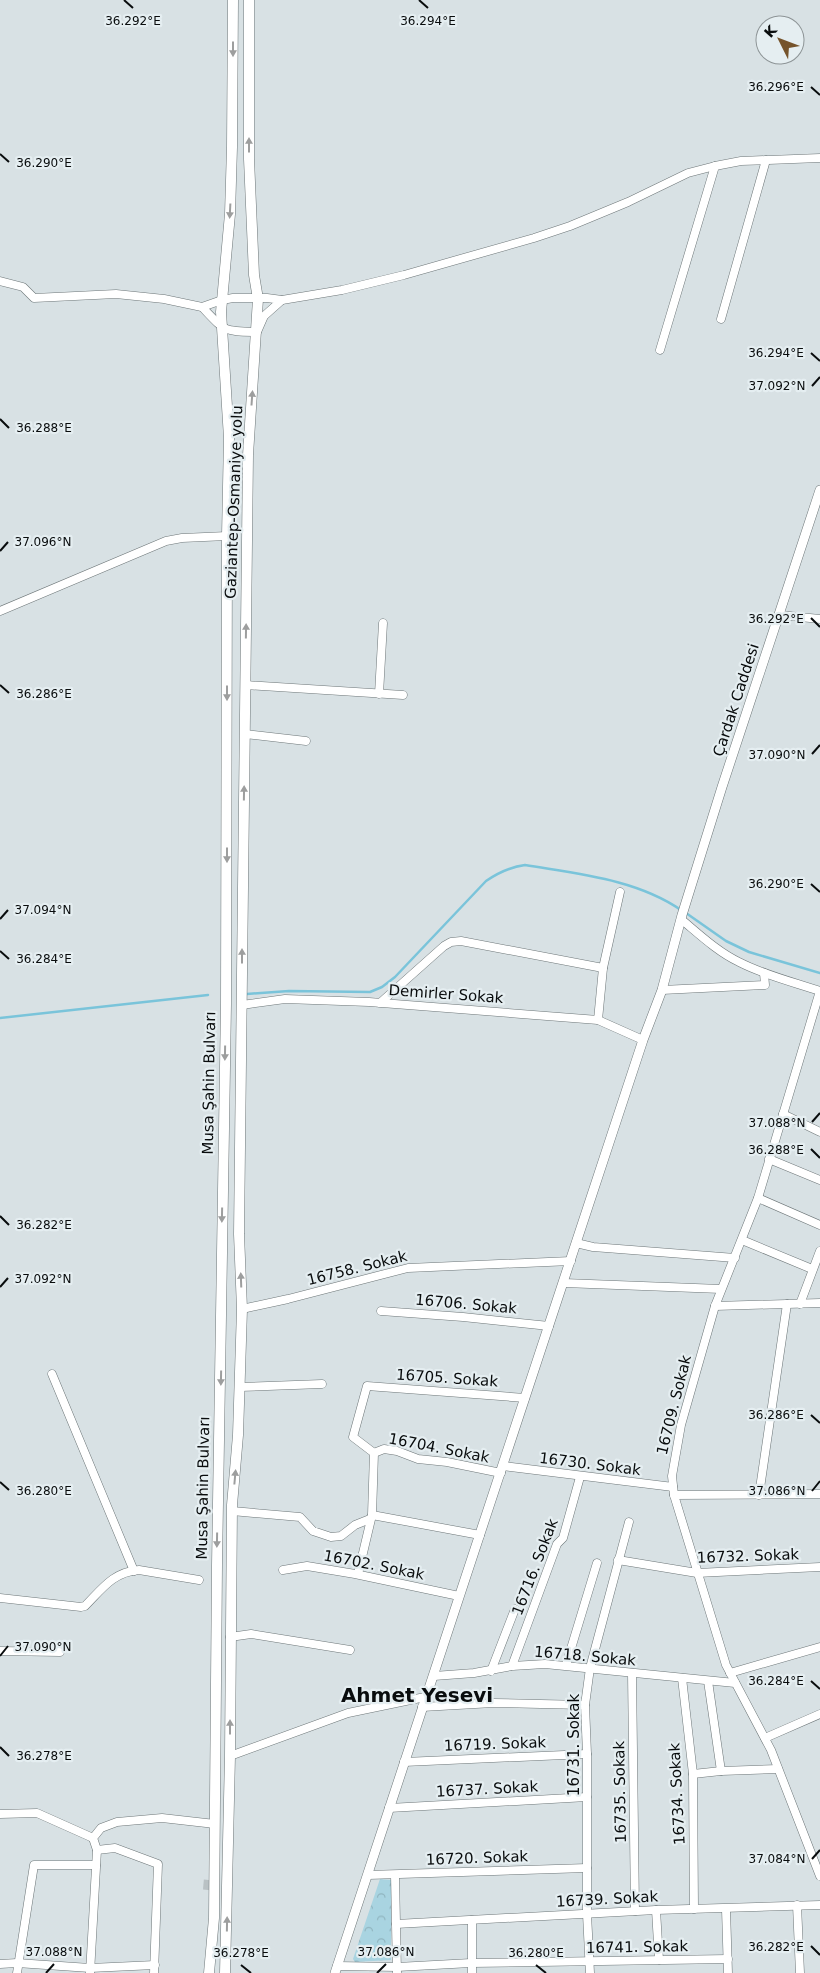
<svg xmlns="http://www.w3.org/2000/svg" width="820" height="1973" viewBox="0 0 820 1973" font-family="'DejaVu Sans',sans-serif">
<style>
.park{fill:url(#park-crowns)}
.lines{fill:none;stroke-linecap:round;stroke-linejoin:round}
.stream{stroke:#7ac4da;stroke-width:2.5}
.highway-tunnel{stroke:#b9c1c4;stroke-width:10;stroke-dasharray:10 5;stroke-linecap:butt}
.minor-casing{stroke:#6d7678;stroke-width:9}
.major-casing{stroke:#6d7678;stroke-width:10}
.highway-casing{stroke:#6d7678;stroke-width:11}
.minor{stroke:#fff;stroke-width:8}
.major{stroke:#fff;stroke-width:9}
.highway{stroke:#fff;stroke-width:10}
.oneway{fill:#9d9e9e}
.ticks{fill:none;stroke:#090c0d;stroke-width:2}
.labels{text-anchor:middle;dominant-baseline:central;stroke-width:4.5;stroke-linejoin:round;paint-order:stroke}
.street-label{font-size:15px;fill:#090c0d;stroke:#e5eef1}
.district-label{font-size:20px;font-weight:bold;fill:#090c0d;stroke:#e5eef1}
.ticks-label{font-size:12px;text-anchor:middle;fill:#090c0d;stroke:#e5eef1;stroke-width:4.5;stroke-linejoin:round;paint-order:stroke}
</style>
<defs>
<pattern id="park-crowns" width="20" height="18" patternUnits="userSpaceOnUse" patternTransform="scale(1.25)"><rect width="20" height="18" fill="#a9d4e1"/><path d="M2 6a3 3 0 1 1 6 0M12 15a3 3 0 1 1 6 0" fill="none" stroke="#90b5c0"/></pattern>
</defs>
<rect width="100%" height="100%" fill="#d8e1e4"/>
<path class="park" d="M380,1879L391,1880V1960L355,1962L353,1959Z"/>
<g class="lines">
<g class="stream">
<path d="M686,913L726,941L749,952L820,973"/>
<path d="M247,994L289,991L370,992L382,987L395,977L486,881C499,872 510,867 525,865C578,874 636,879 681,910"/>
<path d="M0,1018L208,995"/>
</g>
<path class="highway-tunnel" d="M208,1890L209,1878"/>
<defs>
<g id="minor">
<path d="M0,281L23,287L34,298L116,294L164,299L202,307"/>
<path d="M233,298H267L282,300L264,316L257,332C222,331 226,332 202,307L222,300Z"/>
<path d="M282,300L342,290L404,275L534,238L570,226L628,202L688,173L715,166L741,161L820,158"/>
<path d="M721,319L766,160"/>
<path d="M660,350L715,166"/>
<path d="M0,611L166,541L182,538L227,536"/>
<path d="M780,615L820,619"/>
<path d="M245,685L403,695"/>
<path d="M379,694L383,623"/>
<path d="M245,734L306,741"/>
<path d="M682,920C700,935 718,952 739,962C764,975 793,982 820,991"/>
<path d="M662,990L765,985L764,973"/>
<path d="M820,991L758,1198L715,1306L681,1425L672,1476L674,1495L726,1665L771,1750L820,1876"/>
<path d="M380,1003L444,946L451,942L461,941L603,968"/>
<path d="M242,1005L285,999L369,1002L598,1020L643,1040"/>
<path d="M598,1020L603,968L620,892"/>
<path d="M783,1114L820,1132"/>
<path d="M769,1159L820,1180"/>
<path d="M758,1198L820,1225"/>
<path d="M742,1240L812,1269"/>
<path d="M576,1243L593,1247L735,1258"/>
<path d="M564,1283L721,1289"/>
<path d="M800,1304L820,1251"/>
<path d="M715,1306L820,1303"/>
<path d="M242,1309L288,1299L408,1268L571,1261"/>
<path d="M381,1311L463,1317L549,1326"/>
<path d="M52,1374L134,1571"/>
<path d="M239,1387L322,1384"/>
<path d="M374,1453L384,1449L397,1451L418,1459L447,1462L501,1473"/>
<path d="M503,1466L673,1487"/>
<path d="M674,1495L820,1494"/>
<path d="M759,1495L787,1304"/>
<path d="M232,1511L300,1517L313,1531L331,1537L341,1536L355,1525L370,1519"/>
<path d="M372,1515L480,1535"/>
<path d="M618,1560L697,1573L820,1567"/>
<path d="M283,1570L307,1566L355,1574L459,1596"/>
<path d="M358,1574L372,1515L374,1453L353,1437L367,1386L525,1398"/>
<path d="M0,1598L81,1607L85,1606C102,1589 113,1572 139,1570L199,1580"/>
<path d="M230,1637L251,1634L350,1650"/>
<path d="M0,1651L60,1652"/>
<path d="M566,1665L597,1563"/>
<path d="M512,1666L557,1544L563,1538L580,1477"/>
<path d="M491,1671L515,1609"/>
<path d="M632,1673L635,1911"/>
<path d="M730,1673L820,1647"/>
<path d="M434,1676L474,1673L512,1666L545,1664L735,1683"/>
<path d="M682,1678L693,1774L694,1909"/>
<path d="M708,1681L721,1771"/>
<path d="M422,1707L493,1703L585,1705"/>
<path d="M765,1738L820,1714"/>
<path d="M230,1756L348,1713L425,1697"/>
<path d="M404,1762L587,1754"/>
<path d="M693,1774L721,1771L778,1769"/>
<path d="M389,1808L587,1797"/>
<path d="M0,1814L37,1813L93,1838"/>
<path d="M97,1850L115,1848L158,1864L154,1973"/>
<path d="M368,1875L587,1868"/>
<path d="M395,1875L397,1973"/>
<path d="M797,1905L800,1973"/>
<path d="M726,1909L728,1973"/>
<path d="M656,1910L659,1960"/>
<path d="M396,1924L656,1910L820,1905"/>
<path d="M0,1964L17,1963L90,1968L155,1965"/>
<path d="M337,1966L397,1967L471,1963L728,1959"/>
<path d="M17,1973L34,1865H96"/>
<path d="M90,1973L97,1850L93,1838L101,1828L117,1822L162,1818L215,1824"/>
<path d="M472,1973V1920"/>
<path d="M590,1973L587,1914V1754L585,1705L590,1668L629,1522"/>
</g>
<path id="major" d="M335,1973L643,1040L662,990L682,915L722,787L820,490"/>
<g id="highway">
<path d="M209,1973L214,1918L217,1565L226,1004L227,536L229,438L221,312L230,214L232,147L233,0"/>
<path d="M225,1973L230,1756L232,1505L238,1435L242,1309L239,1234L248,455L258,299L254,275L249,159V0"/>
</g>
</defs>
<use href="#minor" class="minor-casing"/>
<use href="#major" class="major-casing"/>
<use href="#highway" class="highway-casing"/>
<use href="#minor" class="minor"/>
<use href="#major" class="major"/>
<use href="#highway" class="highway"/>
</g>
<defs><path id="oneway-solid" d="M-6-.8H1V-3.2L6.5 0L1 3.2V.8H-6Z" transform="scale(1.25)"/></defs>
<g class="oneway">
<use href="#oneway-solid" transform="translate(233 49) rotate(90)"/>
<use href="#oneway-solid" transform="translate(249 145) rotate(-90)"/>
<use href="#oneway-solid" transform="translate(230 211) rotate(93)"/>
<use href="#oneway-solid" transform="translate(252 398) rotate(-86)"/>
<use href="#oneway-solid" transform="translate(246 631) rotate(-89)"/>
<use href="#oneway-solid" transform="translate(227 693) rotate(90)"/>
<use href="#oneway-solid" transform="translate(244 793) rotate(-89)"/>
<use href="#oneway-solid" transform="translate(227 855) rotate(90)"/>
<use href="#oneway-solid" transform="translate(242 956) rotate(-90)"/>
<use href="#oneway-solid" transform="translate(225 1053) rotate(91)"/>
<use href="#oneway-solid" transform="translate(222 1215) rotate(91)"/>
<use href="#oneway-solid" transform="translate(241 1280) rotate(-92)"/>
<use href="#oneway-solid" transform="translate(221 1378) rotate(91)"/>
<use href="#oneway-solid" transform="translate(235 1477) rotate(-85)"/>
<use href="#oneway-solid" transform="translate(217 1540) rotate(91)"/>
<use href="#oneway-solid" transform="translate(230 1727) rotate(-90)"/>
<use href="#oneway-solid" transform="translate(227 1924) rotate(-89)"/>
</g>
<path class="ticks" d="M124,0L133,8M419,0L428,8M811,87L820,95M0,154L9,162M811,353L820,361M812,386L820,377M0,419L9,428M0,551L8,542M811,618L820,627M0,685L9,693M812,754L820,745M811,884L820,892M0,919L8,910M0,951L9,959M812,1122L820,1113M811,1149L820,1158M0,1216L9,1225M0,1287L8,1278M811,1415L820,1423M0,1482L9,1490M812,1491L820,1481M0,1656L8,1646M811,1681L820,1689M0,1747L9,1756M812,1859L820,1850M811,1946L820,1955M241,1965L251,1973M536,1965L546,1973M46,1973L54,1964M377,1973L386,1964"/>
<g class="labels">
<g class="street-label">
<text transform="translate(234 502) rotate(-88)">Gaziantep-Osmaniye yolu</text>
<text transform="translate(736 700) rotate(-72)">Çardak Caddesi</text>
<text transform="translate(446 994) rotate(4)">Demirler Sokak</text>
<text transform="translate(209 1083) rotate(-89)">Musa Şahin Bulvarı</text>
<text transform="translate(357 1268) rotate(-14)">16758. Sokak</text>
<text transform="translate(466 1304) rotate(5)">16706. Sokak</text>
<text transform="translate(447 1378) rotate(4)">16705. Sokak</text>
<text transform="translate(674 1405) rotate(-76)">16709. Sokak</text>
<text transform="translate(439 1448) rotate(11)">16704. Sokak</text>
<text transform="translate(590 1464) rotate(7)">16730. Sokak</text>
<text transform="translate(203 1488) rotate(-89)">Musa Şahin Bulvarı</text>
<text transform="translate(748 1556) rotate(-2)">16732. Sokak</text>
<text transform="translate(374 1565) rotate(11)">16702. Sokak</text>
<text transform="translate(535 1567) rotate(-69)">16716. Sokak</text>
<text transform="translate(585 1656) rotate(5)">16718. Sokak</text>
<text transform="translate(495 1744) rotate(-2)">16719. Sokak</text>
<text transform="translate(574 1745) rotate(-90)">16731. Sokak</text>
<text transform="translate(487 1789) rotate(-3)">16737. Sokak</text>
<text transform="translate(620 1792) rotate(-91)">16735. Sokak</text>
<text transform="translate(677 1794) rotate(-93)">16734. Sokak</text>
<text transform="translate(477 1858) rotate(-2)">16720. Sokak</text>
<text transform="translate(607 1899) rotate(-3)">16739. Sokak</text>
<text transform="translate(637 1947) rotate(-1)">16741. Sokak</text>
</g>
<g class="district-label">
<text x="417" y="1695">Ahmet Yesevi</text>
</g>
</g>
<g class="ticks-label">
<text x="133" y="25">36.292°E</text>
<text x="428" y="25">36.294°E</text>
<text x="776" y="91">36.296°E</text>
<text x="44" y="167">36.290°E</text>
<text x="776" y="357">36.294°E</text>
<text x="777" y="390">37.092°N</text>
<text x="44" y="432">36.288°E</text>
<text x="43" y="546">37.096°N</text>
<text x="776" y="623">36.292°E</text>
<text x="44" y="698">36.286°E</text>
<text x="777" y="759">37.090°N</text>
<text x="776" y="888">36.290°E</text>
<text x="43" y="914">37.094°N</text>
<text x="44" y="963">36.284°E</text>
<text x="777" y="1127">37.088°N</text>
<text x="776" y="1154">36.288°E</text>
<text x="44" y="1229">36.282°E</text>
<text x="43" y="1283">37.092°N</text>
<text x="776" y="1419">36.286°E</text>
<text x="44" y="1495">36.280°E</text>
<text x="777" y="1495">37.086°N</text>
<text x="43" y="1651">37.090°N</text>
<text x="776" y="1685">36.284°E</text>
<text x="44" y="1760">36.278°E</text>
<text x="777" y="1863">37.084°N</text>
<text x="776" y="1951">36.282°E</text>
<text x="54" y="1956">37.088°N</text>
<text x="386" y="1956">37.086°N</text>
<text x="241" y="1957">36.278°E</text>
<text x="536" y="1957">36.280°E</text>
</g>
<g transform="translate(780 40) rotate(312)"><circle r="24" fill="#e5eef1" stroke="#8d9496"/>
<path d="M0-4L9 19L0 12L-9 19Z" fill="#75532b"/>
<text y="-8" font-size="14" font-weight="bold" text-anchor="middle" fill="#090c0d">K</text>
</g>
</svg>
